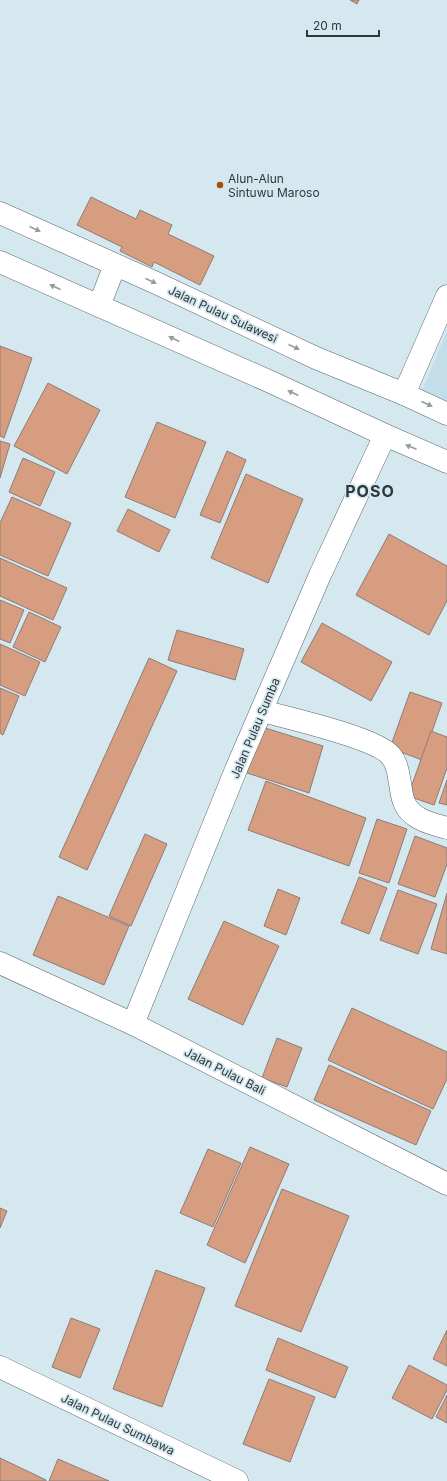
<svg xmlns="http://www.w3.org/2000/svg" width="447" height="1481" viewBox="0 0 447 1481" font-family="Inter,sans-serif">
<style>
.built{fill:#c3dde9}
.building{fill:#d69d80;stroke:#8d7d76}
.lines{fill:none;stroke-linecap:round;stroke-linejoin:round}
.street-casing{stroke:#56666d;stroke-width:23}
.street{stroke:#fff;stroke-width:22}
.oneway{fill:#989b9c}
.poi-dot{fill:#ad4c06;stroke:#d5e7ef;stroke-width:1.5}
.labels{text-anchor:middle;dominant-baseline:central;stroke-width:3.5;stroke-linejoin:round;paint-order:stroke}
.poi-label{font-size:12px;fill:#30373a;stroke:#d5e7ef;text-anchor:start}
.street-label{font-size:12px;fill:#30373a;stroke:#d5e7ef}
.district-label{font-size:16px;font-weight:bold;letter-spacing:1px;fill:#30373a;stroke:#d5e7ef}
</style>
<rect width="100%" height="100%" fill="#d5e7ef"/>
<path class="built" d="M447,331V408L420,395Z"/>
<g class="building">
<path d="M350,0H359L357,4Z"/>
<path d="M91,197L136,219L140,210L172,225L168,234L214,256L200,285L154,262L152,267L120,251L122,247L77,225Z"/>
<path d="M0,346L32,358L4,438L0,436Z"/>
<path d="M48,383L100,410L67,474L14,446Z"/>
<path d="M157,422L206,442L175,518L125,497Z"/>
<path d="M0,441L10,444L0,478Z"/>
<path d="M227,451L246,460L220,523L200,515Z"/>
<path d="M23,458L55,472L40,506L9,492Z"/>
<path d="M246,474L303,499L268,583L211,558Z"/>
<path d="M12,497L71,523L48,576L0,555V523Z"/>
<path d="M128,509L170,530L159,552L117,531Z"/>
<path d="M389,534L447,566V601L429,635L356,595Z"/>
<path d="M0,558L67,588L53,620L0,596Z"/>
<path d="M0,600L24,610L10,643L0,639Z"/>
<path d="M29,612L61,627L45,662L13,647Z"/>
<path d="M322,623L392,662L371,701L301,662Z"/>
<path d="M177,630L244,649L235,680L168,660Z"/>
<path d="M0,644L40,662L25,696L0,685Z"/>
<path d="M149,658L177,671L87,870L59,857Z"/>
<path d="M0,688L19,696L3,735L0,733Z"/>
<path d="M410,692L442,703L422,760L390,748Z"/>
<path d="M259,726L323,746L309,793L244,772Z"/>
<path d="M431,731L447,737V768L434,805L408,796Z"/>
<path d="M447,780V805L439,803Z"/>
<path d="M266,781L366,818L349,866L248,830Z"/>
<path d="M377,819L407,829L389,883L359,873Z"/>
<path d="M145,834L167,844L131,926L109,916Z"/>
<path d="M415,836L447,848V864L435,897L398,884Z"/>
<path d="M359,877L387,888L369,934L341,923Z"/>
<path d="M278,889L300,898L286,935L264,926Z"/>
<path d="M398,890L437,904L418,954L380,940Z"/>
<path d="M447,893V954L431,949Z"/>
<path d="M58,896L129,926L104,985L33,955Z"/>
<path d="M224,921L279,946L243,1025L188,999Z"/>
<path d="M352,1008L447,1052V1079L433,1109L328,1060Z"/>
<path d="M277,1038L302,1048L287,1087L262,1078Z"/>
<path d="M329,1065L431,1111L416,1145L314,1100Z"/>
<path d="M250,1147L289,1164L245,1263L207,1245Z"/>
<path d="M208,1149L241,1163L213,1227L180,1213Z"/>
<path d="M282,1189L349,1216L301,1332L235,1306Z"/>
<path d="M0,1208L7,1211L0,1228Z"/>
<path d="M156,1270L205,1288L162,1407L113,1389Z"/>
<path d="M71,1318L100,1329L80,1378L52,1367Z"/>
<path d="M447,1330V1366L433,1359Z"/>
<path d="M278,1338L348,1367L335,1398L266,1370Z"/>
<path d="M409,1365L447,1385V1390L432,1419L392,1398Z"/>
<path d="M269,1379L315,1397L290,1462L243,1444Z"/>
<path d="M447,1395V1423L436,1417Z"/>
<path d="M0,1458L46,1480V1481H0Z"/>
<path d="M58,1459L109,1481H49Z"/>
</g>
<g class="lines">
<defs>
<g id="street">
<path d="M0,213L154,282L316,358L404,394L447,414"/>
<path d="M0,262L273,383L385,435L447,462"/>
<path d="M99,306L115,265"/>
<path d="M404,394L447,296"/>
<path d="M262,711C288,718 377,738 391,756C396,762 398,770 399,778C401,786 401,795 404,802C410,819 432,824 447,828"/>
<path d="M0,963L133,1024L447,1184"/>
<path d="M133,1024L237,767L320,575L385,435"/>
<path d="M0,1367L237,1481"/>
</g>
</defs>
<use href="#street" class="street-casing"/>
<use href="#street" class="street"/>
</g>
<defs><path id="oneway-solid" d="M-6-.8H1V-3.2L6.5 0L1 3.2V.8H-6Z"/></defs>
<g class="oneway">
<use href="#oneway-solid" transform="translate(35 229) rotate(24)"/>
<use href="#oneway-solid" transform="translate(151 281) rotate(24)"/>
<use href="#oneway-solid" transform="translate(55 287) rotate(-156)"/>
<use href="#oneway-solid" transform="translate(174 339) rotate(-156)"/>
<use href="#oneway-solid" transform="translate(294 347) rotate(25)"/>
<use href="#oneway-solid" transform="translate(293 393) rotate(-155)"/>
<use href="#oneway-solid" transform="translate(427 404) rotate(25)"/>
<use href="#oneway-solid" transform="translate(411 447) rotate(-157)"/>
</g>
<circle class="poi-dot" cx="220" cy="185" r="4"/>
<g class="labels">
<g class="poi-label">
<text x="228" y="178">Alun-Alun<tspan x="228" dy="14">Sintuwu Maroso</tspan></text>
</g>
<g class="street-label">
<text transform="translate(223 314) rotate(25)">Jalan Pulau Sulawesi</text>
<text transform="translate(255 728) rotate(-67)">Jalan Pulau Sumba</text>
<text transform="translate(225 1071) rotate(27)">Jalan Pulau Bali</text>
<text transform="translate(118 1424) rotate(26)">Jalan Pulau Sumbawa</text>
</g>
<g class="district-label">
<text x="370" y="491">POSO</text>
</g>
</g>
<path d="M307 30v6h72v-6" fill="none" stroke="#30373a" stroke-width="2"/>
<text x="313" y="30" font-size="12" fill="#30373a" stroke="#d5e7ef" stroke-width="3" paint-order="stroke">20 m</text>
</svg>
